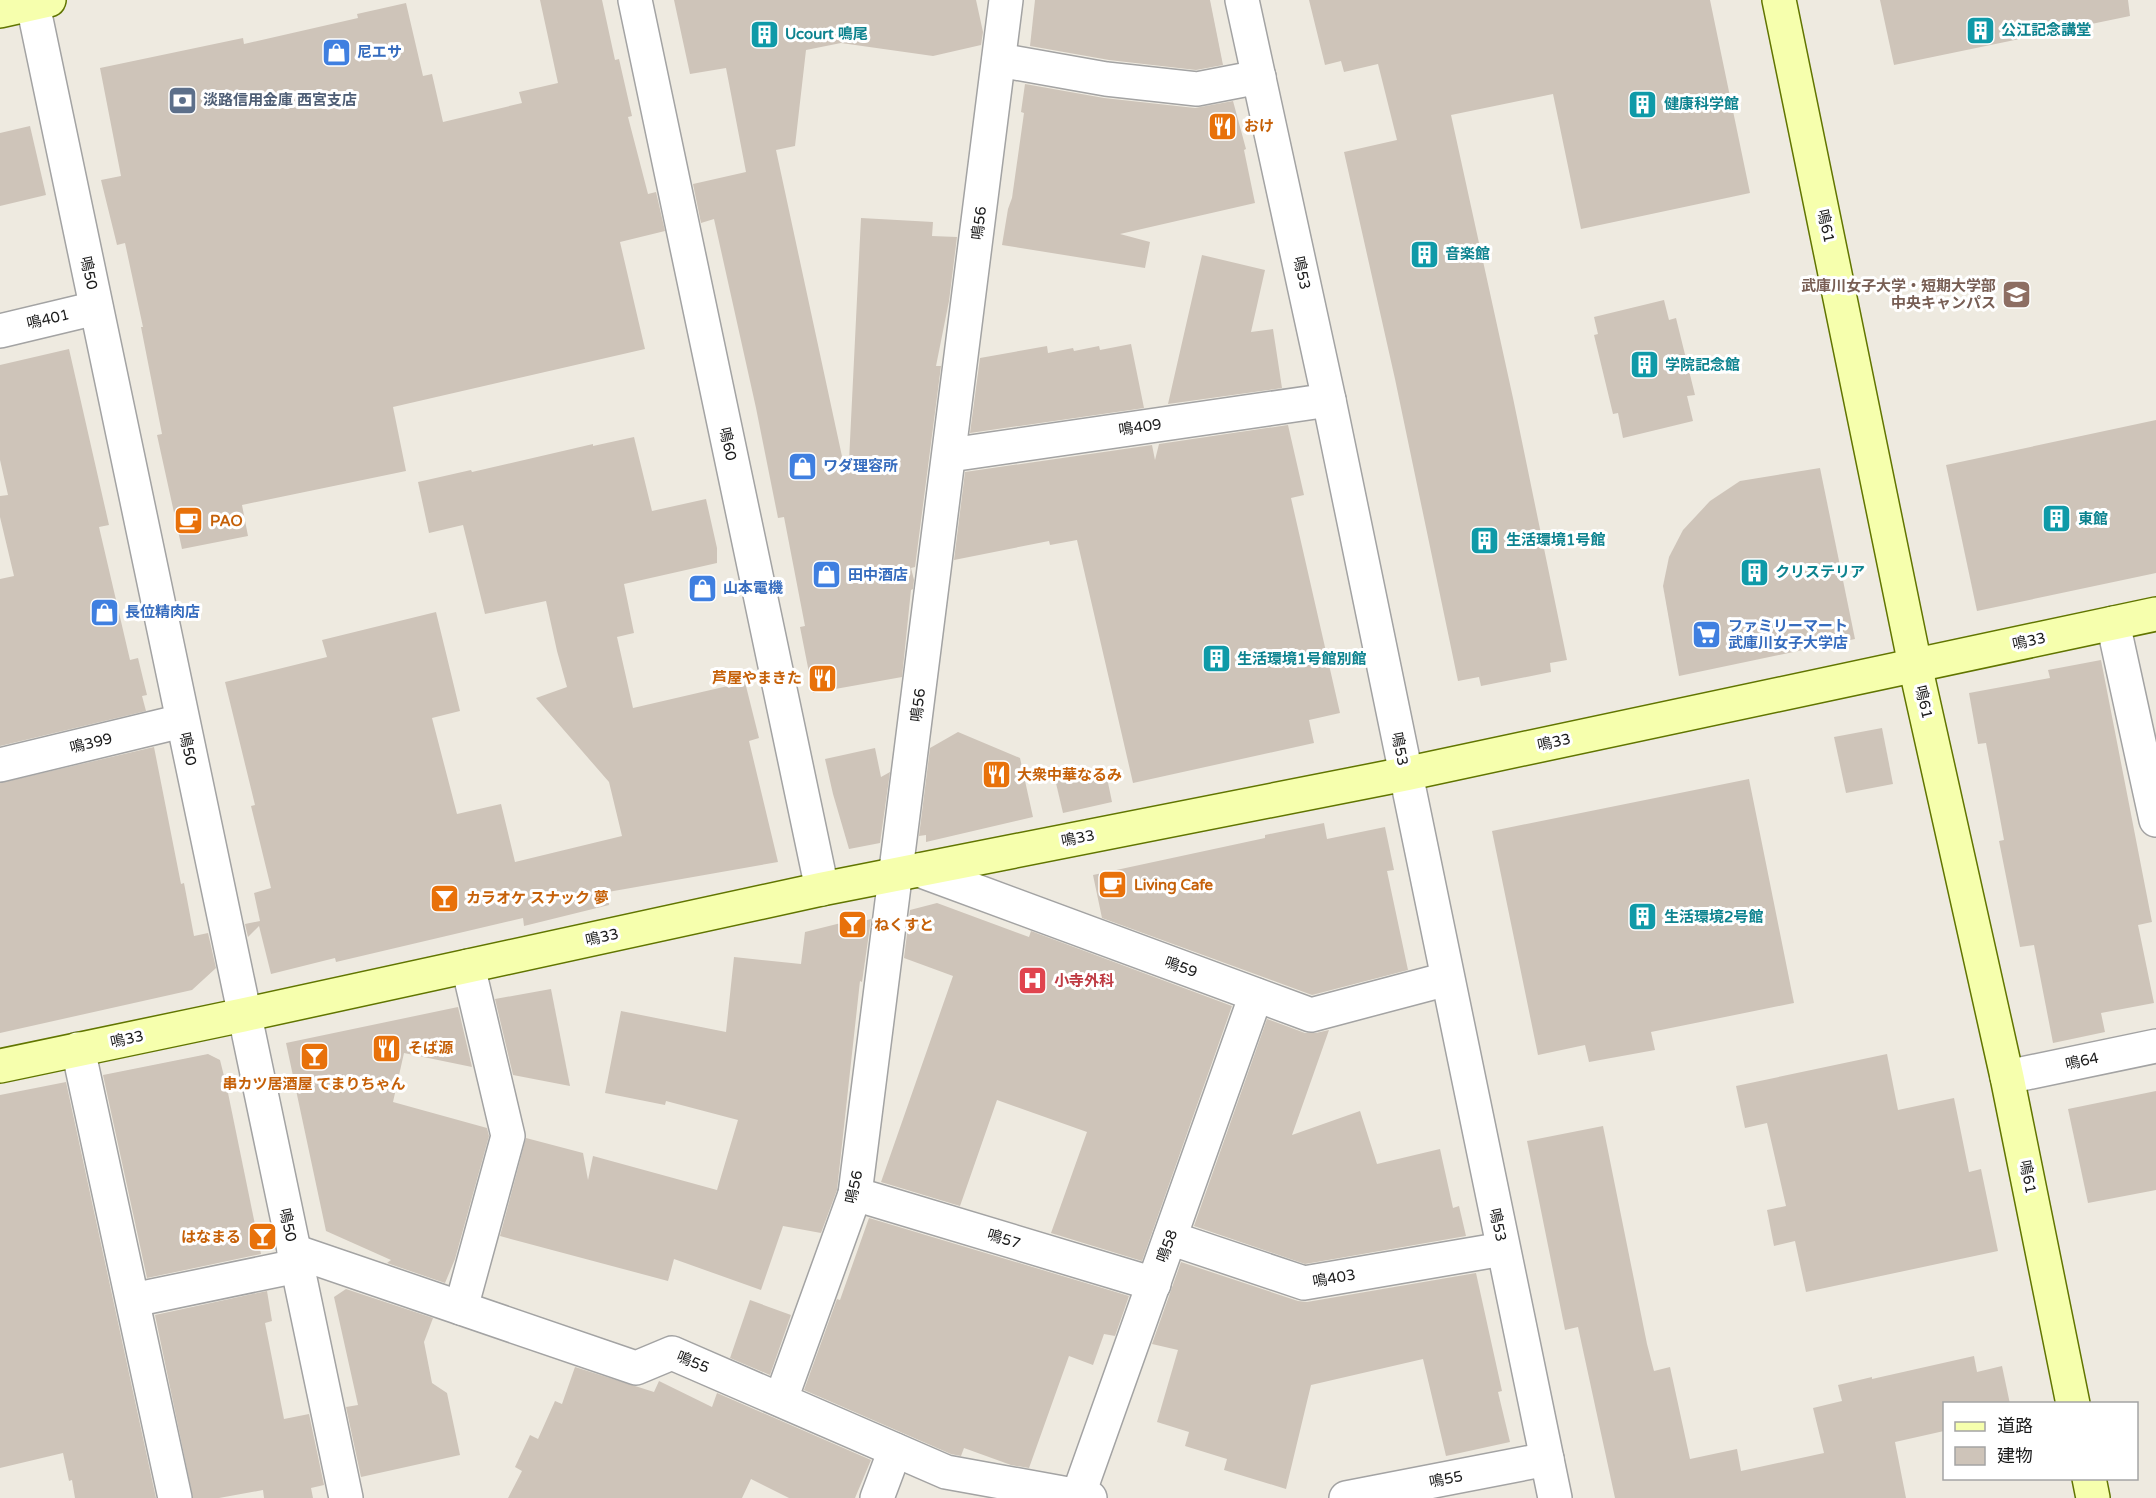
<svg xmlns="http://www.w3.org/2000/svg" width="2156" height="1498" viewBox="0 0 2156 1498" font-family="'Varela Round','Noto Sans JP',sans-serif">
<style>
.building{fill:#cec4b9}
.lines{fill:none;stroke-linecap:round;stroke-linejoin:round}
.street-casing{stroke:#a3a3a3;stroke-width:36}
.secondary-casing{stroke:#617500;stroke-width:36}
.street{stroke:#fff;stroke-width:33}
.secondary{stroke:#f6ffad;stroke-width:33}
.labels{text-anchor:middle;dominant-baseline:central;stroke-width:6;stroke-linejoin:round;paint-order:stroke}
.culture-label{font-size:15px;font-weight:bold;fill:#0d838f;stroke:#fff;text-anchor:start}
.shop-label{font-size:15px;font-weight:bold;fill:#366cbe;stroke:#fff;text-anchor:start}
.service-label{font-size:15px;font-weight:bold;fill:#4e5e75;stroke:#fff;text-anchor:start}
.food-label{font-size:15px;font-weight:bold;fill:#c56008;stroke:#fff;text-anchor:start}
.street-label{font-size:15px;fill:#1c1c1c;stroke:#fff}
.education-label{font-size:15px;font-weight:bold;fill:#785e54;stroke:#fff;text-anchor:end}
.health-label{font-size:15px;font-weight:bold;fill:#be3a42;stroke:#fff;text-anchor:start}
</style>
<rect width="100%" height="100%" fill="#eeeae0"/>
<g class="building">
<path d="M540,0H602L615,60L619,59L632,116L628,117L648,194L656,192L665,231L620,242L645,349L393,407L406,471L242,505L248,536L182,549L157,435L162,434L141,327H143L125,243L117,245L101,180L121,176L100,68L243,38L244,44L358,18L357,14L406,3L423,76L432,74L443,122L522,103L519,92L558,83Z"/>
<path d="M674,0H976L983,32L981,45L933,56L841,43L806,50L795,146L776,150L843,461H849L861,218L933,222L932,236L957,237L949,301L936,366H941L915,567L911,568L914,580L913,589L911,590L902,677L813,693L800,627L805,626L784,517L778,518L756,408L714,219L701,223L693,184L746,172L726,68L690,74Z"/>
<path d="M1035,0H1210L1223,65L1196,70L1109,60L1030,46Z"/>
<path d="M1309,0H1710L1750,193L1581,229L1553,94L1451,115L1513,398L1567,660L1550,663L1551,672L1481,686L1479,677L1458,681L1395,379L1344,152L1397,140L1378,64L1344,72L1341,61L1325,65Z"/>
<path d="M1880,0H2128L2130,16L1894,65Z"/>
<path d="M1025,84L1104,98L1195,108L1233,101L1246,149L1244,150L1255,203L1120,234L1150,242L1145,268L1002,245L1008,209L1012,198L1024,113L1021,112Z"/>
<path d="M30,126L46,195L0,206V133Z"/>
<path d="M1202,255L1265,270L1251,332L1273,329L1282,388L1168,404Z"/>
<path d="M1664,300L1669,320L1676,318L1695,395L1687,396L1693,421L1623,438L1618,413L1613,414L1594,335L1598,334L1594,317Z"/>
<path d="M1131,344L1144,408L970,433L980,358L1047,346L1048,353L1073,348L1074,351L1099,346L1100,350Z"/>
<path d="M69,349L109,525L99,527L130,660L138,658L147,695L142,696L146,711L0,746V579L14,576L0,517V496L8,495L0,460V365Z"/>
<path d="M2156,420V573L1977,611L1946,465Z"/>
<path d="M1288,425L1304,495L1291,498L1340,713L1309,720L1314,743L1133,783L1077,540L1050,545L1049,541L954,560L965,472L1152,445L1155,460L1159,444Z"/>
<path d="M634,437L652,511L706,499L717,548V563L624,584L634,633L617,637L633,708L745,682L759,738L749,741L778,862L608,892L609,905L524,926L523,918L336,962L335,958L271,974L259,926L248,937L245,924L260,921L254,893L271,888L251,806L255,805L225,682L327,657L322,640L436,612L460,711L432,718L457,814L501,804L515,862L622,836L609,782L536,698L567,687L557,651L546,601L485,614L463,525L429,533L418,482L471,470L472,472L593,444V446Z"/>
<path d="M1820,468L1855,639L1679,676L1663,586L1669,557L1683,530L1710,501L1740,481Z"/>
<path d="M2101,660L2152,922L2138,925L2154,1003L2101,1013L2105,1032L2053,1043L2034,945L2020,947L1999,841L2004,840L1986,743L1978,744L1969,693L2050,678L2048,670Z"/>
<path d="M1882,728L1893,784L1846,793L1834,737Z"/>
<path d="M958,732L1020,758L1033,817L926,842V835L919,836L930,748Z"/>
<path d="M154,747L181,884L184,883L194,936L208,933L216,968L192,990L0,1033V783Z"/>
<path d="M875,748L881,777L890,772L880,843L849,849L833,794L825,759Z"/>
<path d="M1105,768L1112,802L1063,813L1055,779Z"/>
<path d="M1749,779L1794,1003L1651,1032L1655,1050L1589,1062L1585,1045L1538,1055L1492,831Z"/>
<path d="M1324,823L1327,839L1385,827L1394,870L1387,871L1408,970L1312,995L1102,918L1093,875L1265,838V835Z"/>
<path d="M937,903L1029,937L1031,931L1232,1006L1142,1261L1051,1233L1087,1132L997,1100L960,1206L881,1182L953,976L904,958L910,910Z"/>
<path d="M871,919L862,982L860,981L837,1190L821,1233L783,1226L761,1290L674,1259L668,1281L500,1236L526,1138L583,1153L588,1180L593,1156L717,1190L738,1120L666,1101L665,1105L605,1093L621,1011L726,1032L734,957L801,964L805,932L849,921V925Z"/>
<path d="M551,989L570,1086L513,1075L495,999Z"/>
<path d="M458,1007L472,1067L404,1053L393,1102L487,1128L489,1136L455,1259L445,1283L387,1263L391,1260L326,1231L286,1043Z"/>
<path d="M1267,1019L1305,1033H1316L1329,1030L1292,1135L1360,1111L1377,1164L1440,1149L1453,1208L1459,1206L1466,1236L1305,1264L1194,1226Z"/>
<path d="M208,1054L220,1060L227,1088L261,1254L147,1278L103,1075Z"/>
<path d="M1887,1054L1898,1110L1954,1098L1969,1172L1981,1169L1998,1251L1806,1292L1795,1241L1774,1246L1767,1210L1786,1206L1767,1123L1745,1128L1736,1086Z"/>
<path d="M66,1082L156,1498H75L72,1480L69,1481L63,1453L0,1468V1095Z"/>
<path d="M2156,1091V1190L2088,1203L2068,1109Z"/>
<path d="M1603,1126L1647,1344L1654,1371L1670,1367L1690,1459L1737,1449L1741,1471L1824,1453L1813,1408L1842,1401L1838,1385L1872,1377V1379L1974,1356L1977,1372L2002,1366L2010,1404H1944V1431L1895,1442L1906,1498H1615L1578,1327L1565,1330L1527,1141Z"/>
<path d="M869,1218L1129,1296L1115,1336L1104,1334L1093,1365L1069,1356L1029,1468L1011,1465L964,1448L961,1456L951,1454L804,1390L837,1299L840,1300Z"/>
<path d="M1181,1262L1298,1301L1307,1302L1476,1273L1502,1391L1498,1392L1510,1442L1446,1456L1423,1359L1311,1385L1286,1489L1224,1470L1227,1459L1185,1446L1189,1432L1157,1422L1178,1350L1152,1344Z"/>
<path d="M346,1289L433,1318L424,1342L432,1383L447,1393L460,1455L361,1477L346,1407L358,1405L334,1297Z"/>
<path d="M267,1291L272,1321L265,1323L284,1419L309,1414L324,1485L311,1488L313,1498H264L263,1490L219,1498H193L155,1315Z"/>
<path d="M750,1300L791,1315L770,1375L730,1358Z"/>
<path d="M575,1367L654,1392L659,1381L712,1407L717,1393L871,1460L855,1498H789L751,1479L742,1498H508L522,1471L515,1467L530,1435L538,1439L555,1401L562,1404Z"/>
</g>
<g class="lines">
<defs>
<g id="street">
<path d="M32,0L346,1498"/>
<path d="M635,0L822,889"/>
<path d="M1242,0L1329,400L1555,1498"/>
<path d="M999,60L1106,79L1197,89L1259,77"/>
<path d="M0,331L96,308"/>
<path d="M950,455L1329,400"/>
<path d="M2113,623L2156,820"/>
<path d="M0,765L182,721"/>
<path d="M919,870L1311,1015L1447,979"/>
<path d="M78,1049L175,1498"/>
<path d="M2007,1077L2156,1046"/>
<path d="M855,1194L1154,1284"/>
<path d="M1170,1238L1304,1283L1503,1249"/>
<path d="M294,1251L636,1368L672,1353L946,1472L1090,1498"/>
<path d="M133,1300L297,1266"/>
<path d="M461,1308L508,1136L468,966"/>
<path d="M781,1399L855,1194L1006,0"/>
<path d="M1078,1496L1256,995"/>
<path d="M877,1498L895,1450"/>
<path d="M1346,1498L1547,1459"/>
</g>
<g id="secondary">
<path d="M1779,0L1915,665L2007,1077L2073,1404"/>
<path d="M0,11L49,0"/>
<path d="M0,1066L243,1015L822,889L1405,774L2156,614"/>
<path d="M2089,1478L2093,1498"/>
</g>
</defs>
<use href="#street" class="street-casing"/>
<use href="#secondary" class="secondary-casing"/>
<use href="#street" class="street"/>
<use href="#secondary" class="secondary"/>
</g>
<defs>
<symbol id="building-square" viewBox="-11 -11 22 22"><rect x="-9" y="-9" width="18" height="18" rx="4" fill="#0f9aa8" stroke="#fff"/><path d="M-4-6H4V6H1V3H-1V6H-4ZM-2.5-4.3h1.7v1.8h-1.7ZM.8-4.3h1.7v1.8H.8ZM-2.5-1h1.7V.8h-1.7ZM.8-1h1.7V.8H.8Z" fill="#fff"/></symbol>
<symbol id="shop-square" viewBox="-11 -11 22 22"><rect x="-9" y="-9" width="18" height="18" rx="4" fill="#3f7fe0" stroke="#fff"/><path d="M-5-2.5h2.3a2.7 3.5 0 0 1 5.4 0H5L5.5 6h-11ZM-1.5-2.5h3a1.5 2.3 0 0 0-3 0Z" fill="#fff"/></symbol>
<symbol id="bank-square" viewBox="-11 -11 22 22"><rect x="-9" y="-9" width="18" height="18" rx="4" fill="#5c6f8a" stroke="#fff"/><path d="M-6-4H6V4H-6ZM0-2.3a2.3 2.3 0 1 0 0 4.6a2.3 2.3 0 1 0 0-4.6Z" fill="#fff"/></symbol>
<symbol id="restaurant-square" viewBox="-11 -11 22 22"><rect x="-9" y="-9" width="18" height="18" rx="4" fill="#e8710a" stroke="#fff"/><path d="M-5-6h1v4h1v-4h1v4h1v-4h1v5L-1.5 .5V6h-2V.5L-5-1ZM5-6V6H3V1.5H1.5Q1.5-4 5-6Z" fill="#fff"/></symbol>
<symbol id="university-square" viewBox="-11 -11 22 22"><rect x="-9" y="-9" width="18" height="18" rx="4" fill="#8d6e63" stroke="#fff"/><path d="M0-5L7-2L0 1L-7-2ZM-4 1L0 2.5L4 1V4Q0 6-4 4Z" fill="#fff"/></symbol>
<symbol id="cafe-square" viewBox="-11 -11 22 22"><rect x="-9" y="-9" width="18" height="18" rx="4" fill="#e8710a" stroke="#fff"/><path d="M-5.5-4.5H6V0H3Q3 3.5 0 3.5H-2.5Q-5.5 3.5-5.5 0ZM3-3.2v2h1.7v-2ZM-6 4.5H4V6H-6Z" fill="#fff"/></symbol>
<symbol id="supermarket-square" viewBox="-11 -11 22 22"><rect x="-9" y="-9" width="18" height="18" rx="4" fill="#3f7fe0" stroke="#fff"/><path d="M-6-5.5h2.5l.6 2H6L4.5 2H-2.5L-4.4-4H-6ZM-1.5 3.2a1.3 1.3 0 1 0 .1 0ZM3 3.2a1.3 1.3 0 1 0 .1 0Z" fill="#fff"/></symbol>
<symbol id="bar-square" viewBox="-11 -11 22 22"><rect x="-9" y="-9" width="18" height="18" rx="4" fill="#e8710a" stroke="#fff"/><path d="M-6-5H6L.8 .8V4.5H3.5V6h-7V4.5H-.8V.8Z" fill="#fff"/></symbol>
<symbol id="hospital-square" viewBox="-11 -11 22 22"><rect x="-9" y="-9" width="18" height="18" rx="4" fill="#e0444e" stroke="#fff"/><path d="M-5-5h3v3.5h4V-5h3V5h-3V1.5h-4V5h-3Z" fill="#fff"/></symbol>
</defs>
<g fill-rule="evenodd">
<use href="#building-square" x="1964" y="14" width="33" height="33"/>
<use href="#building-square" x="748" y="18" width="33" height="33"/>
<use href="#shop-square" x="320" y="36" width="33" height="33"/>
<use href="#bank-square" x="166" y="84" width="33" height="33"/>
<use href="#building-square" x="1626" y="88" width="33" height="33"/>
<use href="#restaurant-square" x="1206" y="110" width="33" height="33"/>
<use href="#building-square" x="1408" y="238" width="33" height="33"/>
<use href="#university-square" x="2000" y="278" width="33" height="33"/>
<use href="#building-square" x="1628" y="348" width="33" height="33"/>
<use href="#shop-square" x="786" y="450" width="33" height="33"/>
<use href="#building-square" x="2040" y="502" width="33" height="33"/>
<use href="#cafe-square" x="172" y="504" width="33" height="33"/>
<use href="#building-square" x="1468" y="524" width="33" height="33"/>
<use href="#building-square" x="1738" y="556" width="33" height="33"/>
<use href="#shop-square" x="810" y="558" width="33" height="33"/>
<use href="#shop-square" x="686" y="572" width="33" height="33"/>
<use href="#shop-square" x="88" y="596" width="33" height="33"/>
<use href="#supermarket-square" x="1690" y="618" width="33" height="33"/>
<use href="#building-square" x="1200" y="642" width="33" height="33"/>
<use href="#restaurant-square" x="806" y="662" width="33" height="33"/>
<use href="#restaurant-square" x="980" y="758" width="33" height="33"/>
<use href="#cafe-square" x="1096" y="868" width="33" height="33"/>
<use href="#bar-square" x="428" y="882" width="33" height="33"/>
<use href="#building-square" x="1626" y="900" width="33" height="33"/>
<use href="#bar-square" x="836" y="908" width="33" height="33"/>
<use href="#hospital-square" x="1016" y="964" width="33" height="33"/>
<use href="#restaurant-square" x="370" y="1032" width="33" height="33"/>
<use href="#bar-square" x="298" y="1040" width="33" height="33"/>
<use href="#bar-square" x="246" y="1220" width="33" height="33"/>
</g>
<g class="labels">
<g class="culture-label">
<text x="2001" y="30">公江記念講堂</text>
<text x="785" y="34">Ucourt 鳴尾</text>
<text x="1664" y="104">健康科学館</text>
<text x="1445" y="254">音楽館</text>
<text x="1665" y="365">学院記念館</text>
<text x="2078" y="519">東館</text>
<text x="1506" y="540">生活環境1号館</text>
<text x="1775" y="572">クリステリア</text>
<text x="1237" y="659">生活環境1号館別館</text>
<text x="1664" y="917">生活環境2号館</text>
</g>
<g class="shop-label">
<text x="357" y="52">尼エサ</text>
<text x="823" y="466">ワダ理容所</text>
<text x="848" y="575">田中酒店</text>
<text x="723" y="588">山本電機</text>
<text x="125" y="612">長位精肉店</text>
<text x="1728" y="626">ファミリーマート<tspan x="1728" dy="17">武庫川女子大学店</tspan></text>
</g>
<g class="service-label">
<text x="203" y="100">淡路信用金庫 西宮支店</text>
</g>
<g class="food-label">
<text x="1244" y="126">おけ</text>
<text x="210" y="521">PAO</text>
<text x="802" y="678" text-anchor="end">芦屋やまきた</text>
<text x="1017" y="775">大衆中華なるみ</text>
<text x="1134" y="885">Living Cafe</text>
<text x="466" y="898">カラオケ スナック 夢</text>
<text x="874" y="925">ねくすと</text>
<text x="408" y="1048">そば源</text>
<text x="314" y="1084" text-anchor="middle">串カツ居酒屋 てまりちゃん</text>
<text x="241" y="1237" text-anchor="end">はなまる</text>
</g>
<g class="street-label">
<text transform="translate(979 223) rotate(-83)">鳴56</text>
<text transform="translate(1826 226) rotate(78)">鳴61</text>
<text transform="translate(89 273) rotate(78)">鳴50</text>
<text transform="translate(1302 273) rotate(78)">鳴53</text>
<text transform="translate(48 319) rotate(-13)">鳴401</text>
<text transform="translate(1140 427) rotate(-8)">鳴409</text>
<text transform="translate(728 444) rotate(78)">鳴60</text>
<text transform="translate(2029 641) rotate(-12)">鳴33</text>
<text transform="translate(1924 702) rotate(77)">鳴61</text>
<text transform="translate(918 705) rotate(-83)">鳴56</text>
<text transform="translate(1554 742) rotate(-12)">鳴33</text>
<text transform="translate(91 743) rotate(-14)">鳴399</text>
<text transform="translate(188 749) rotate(78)">鳴50</text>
<text transform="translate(1400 749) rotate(79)">鳴53</text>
<text transform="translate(1078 838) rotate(-11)">鳴33</text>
<text transform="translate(602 937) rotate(-12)">鳴33</text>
<text transform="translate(1181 967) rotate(20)">鳴59</text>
<text transform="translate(127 1039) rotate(-12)">鳴33</text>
<text transform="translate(2082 1061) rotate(-12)">鳴64</text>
<text transform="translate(2028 1177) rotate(79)">鳴61</text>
<text transform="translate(854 1187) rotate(-78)">鳴56</text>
<text transform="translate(288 1225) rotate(78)">鳴50</text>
<text transform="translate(1498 1225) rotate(78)">鳴53</text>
<text transform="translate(1004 1239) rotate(17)">鳴57</text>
<text transform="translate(1167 1246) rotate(-70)">鳴58</text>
<text transform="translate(1334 1278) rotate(-10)">鳴403</text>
<text transform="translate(693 1362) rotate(22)">鳴55</text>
<text transform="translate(1446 1479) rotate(-11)">鳴55</text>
</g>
<g class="education-label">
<text x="1996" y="286">武庫川女子大学・短期大学部<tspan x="1996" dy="17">中央キャンパス</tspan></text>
</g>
<g class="health-label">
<text x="1054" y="981">小寺外科</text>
</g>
</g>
<rect x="1943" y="1402" width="195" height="78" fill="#ffffff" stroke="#a4a4a4" stroke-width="1.5"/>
<rect x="1955" y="1422" width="30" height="9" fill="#f6ffad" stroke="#a4a4a4" stroke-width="1.5"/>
<text x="1997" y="1432" font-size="18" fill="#1c1c1c">道路</text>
<rect x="1955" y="1447" width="30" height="18" fill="#cec4b9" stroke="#a4a4a4" stroke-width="1.5"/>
<text x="1997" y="1462" font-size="18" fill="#1c1c1c">建物</text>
</svg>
